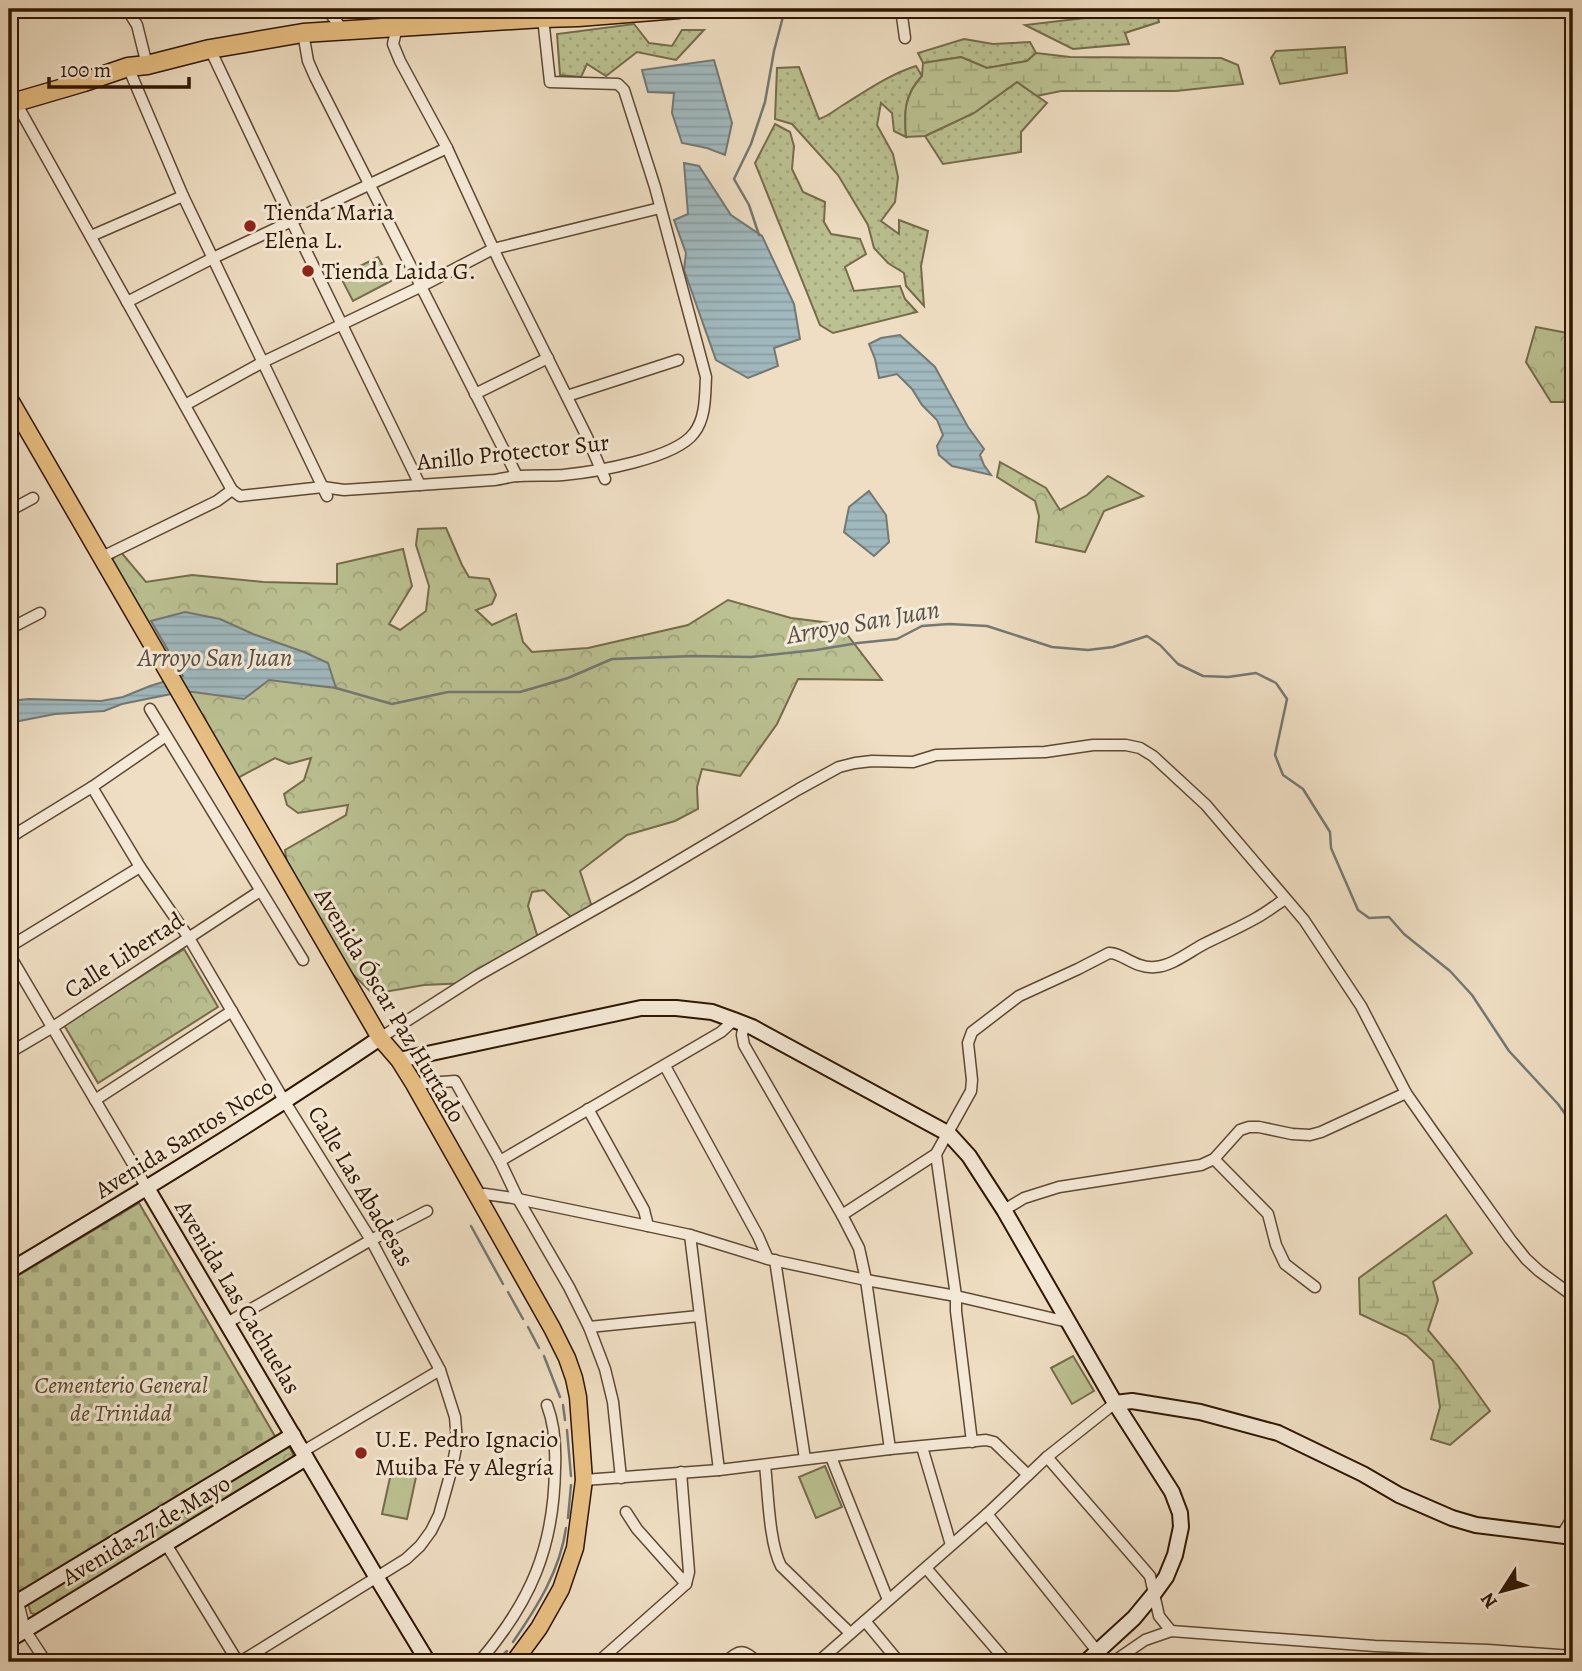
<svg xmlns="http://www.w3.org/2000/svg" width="1582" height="1671" viewBox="0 0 1582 1671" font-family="Alegreya,serif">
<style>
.grass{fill:url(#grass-dots);stroke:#756c4a;stroke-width:2}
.forest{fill:url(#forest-crowns);stroke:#756c4a;stroke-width:2}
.wetland{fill:url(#wetland-marsh);stroke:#756c4a;stroke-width:2}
.cemetery{fill:url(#cemetery-stones);stroke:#756c4a;stroke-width:2}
.garden{fill:#bbc192;stroke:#756c4a;stroke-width:2}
.water{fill:url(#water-rules);stroke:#737873;stroke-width:2}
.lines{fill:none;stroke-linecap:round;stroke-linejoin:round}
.stream{stroke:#737873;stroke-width:2.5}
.street-casing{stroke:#5f4832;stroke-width:13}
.secondary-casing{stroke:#2f1601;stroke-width:18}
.primary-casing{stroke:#2f1601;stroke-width:19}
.highway-casing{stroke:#2f1601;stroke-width:21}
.street{stroke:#f5ead8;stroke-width:10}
.secondary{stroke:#f5ead8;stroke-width:14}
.primary{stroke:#e8bf82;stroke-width:16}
.highway{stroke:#e8bf82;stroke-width:18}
.poi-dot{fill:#8f2418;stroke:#f5ead8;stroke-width:2.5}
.labels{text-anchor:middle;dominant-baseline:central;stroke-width:6;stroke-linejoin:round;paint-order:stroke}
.poi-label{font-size:24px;fill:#2f1601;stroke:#f5ead8;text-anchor:start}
.street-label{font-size:24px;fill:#2f1601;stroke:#f5ead8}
.park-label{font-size:24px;font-style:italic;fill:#59492c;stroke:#f5ead8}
.water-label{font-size:26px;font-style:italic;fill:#574f44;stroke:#f5ead8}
</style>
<defs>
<pattern id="grass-dots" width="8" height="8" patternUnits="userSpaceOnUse" patternTransform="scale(1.75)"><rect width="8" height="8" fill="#bbc192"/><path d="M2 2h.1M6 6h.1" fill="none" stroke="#a1a57c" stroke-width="1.8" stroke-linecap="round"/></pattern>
<pattern id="forest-crowns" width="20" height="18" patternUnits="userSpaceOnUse" patternTransform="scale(1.75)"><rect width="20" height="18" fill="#bbc192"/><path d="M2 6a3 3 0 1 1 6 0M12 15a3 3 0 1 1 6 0" fill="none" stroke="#a1a57c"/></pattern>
<pattern id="wetland-marsh" width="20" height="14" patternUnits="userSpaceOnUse" patternTransform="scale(1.75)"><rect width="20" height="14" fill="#bbc192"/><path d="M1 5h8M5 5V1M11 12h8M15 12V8" fill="none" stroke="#a1a57c"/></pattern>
<pattern id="cemetery-stones" width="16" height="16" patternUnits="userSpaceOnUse" patternTransform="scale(1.75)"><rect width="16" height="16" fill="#bbc192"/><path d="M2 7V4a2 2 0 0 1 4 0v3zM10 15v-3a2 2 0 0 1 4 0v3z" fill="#a1a57c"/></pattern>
<pattern id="water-rules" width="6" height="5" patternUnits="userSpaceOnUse" patternTransform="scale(1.75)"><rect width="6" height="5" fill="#a0b9bf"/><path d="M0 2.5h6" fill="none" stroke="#8a9ea2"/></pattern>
</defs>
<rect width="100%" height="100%" fill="#efdec3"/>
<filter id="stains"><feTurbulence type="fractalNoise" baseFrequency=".00286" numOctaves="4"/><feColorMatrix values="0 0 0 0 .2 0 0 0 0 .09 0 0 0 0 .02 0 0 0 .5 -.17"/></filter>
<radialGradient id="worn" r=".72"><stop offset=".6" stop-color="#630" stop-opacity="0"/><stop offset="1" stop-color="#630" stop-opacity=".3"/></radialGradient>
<g class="grass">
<path d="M1157,13L1159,22L1125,33L1129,44L1073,49L1025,25L1102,16Z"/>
<path d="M634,24L649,43L672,46L682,30H704L676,60L637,52L606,76L587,64L581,77L560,75L557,34Z"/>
<path d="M964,39L993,44L1030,42L1036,53L1027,61L987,68L961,57L923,63L918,53Z"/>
<path d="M916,66L922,76C904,95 904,113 906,137L894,131L892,113L881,103L877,125L893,154L898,177L895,202L881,221L899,234V220L928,231L921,266L924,306L906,286L904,273L888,263L874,248L868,225L838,175L792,124L775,119L777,68L799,67L819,119C829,116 835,110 843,105C866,91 890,74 916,66Z"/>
<path d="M1017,82L1047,103L1021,132V152L943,164L925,136L974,113Z"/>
<path d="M775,124L790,132L794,146L792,169L803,192L825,202L824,222L831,234L860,239L866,254L845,267L854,291L900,286L905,299L917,312L833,333L820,325L755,163Z"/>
</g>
<g class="forest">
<path d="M1536,327L1573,334V402H1551L1526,362Z"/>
<path d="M1000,462L1046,488L1060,510L1087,495L1108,476L1143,496L1104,511L1085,552L1036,542L1039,516L1035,501L997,477Z"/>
<path d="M446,528L462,565L469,577L489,579L496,595L492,604L476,610L492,625L516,614L523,642L532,652L588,648L688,625L728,600L791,618L839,624L882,680L798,679L777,724L740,776L702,769L697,787L698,809L675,821L627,835L580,871L592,907L571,917L544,890L532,892L528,906L539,941L468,983L424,985L373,994L342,964L287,864L285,850L346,815L348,805L298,813L287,805L284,794L304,780L311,758L289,764L275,758L236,779L109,563L120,551L146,582L192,575L263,582L337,584V564L403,549L412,586L389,624L400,630L426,611L429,586L416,545L418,529Z"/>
<path d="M184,949L218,1007L98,1083L64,1025Z"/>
<path d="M284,1445L290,1448L294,1456L292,1461L37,1615L31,1613L28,1604L32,1598Z"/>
</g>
<g class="wetland">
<path d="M1345,47L1347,73L1280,84L1271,58L1276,51Z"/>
<path d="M1036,53L1070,57L1221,58L1238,65L1243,84L1176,91H1061L1037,96L1017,82L974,113L925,136L906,137C904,113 904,95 922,76L923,63L961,57L987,68L1027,61Z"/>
<path d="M1446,1215L1472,1253L1433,1282L1438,1300L1428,1330L1458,1366L1490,1411L1450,1445L1431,1439L1440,1407L1433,1361L1407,1336L1360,1314L1359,1278Z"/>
</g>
<path class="cemetery" d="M139,1203L276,1438L9,1600V1281Z"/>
<g class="garden">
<path d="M378,257L391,281L353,301L340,276Z"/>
<path d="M1073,1356L1094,1391L1072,1404L1051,1368Z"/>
<path d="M825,1466L842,1507L816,1518L799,1477Z"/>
<path d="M391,1473L416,1477L407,1519L382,1514Z"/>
</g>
<g class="water">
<path d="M714,60L732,123L725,155L707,148L682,143L672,113L674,93L648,92L642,70Z"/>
<path d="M684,163L699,166L731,215L762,236L794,304L800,339L774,348L778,366L748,378L716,360L684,270L686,253L674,220L688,214Z"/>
<path d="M900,335L935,367L968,427L984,449L980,455L984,465L991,475L952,466L939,455L937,446L943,435L937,420L922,405L912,389L897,374L879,378L875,359L869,344L881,338Z"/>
<path d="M869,491L886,515L889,542L874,556L844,532L849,507Z"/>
<path d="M185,612L220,619L253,634L304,652L328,663L336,688L269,680L244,699L186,691L122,704L104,711L55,714L9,723V701L29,699L101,701L123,697L150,686L183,676L151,621Z"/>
</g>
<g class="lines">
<g class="stream">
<path d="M759,235L749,205L734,179L751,144L765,102L774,51L785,9"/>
<path d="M336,688L392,704L448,692H520L568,678L612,659L694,656L751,657L816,650L858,643L897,639L922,626L949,624L987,626L1052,647L1088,650L1113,647L1147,636L1160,645L1178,664L1203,676L1228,677L1256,673L1276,683L1287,699L1275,755L1283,775L1303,789L1330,832L1331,848L1358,910L1369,918L1389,917L1404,934L1450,971L1472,995L1509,1051L1558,1104L1573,1125"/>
<path d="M471,1226L503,1284"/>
<path d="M508,1292L523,1319"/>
<path d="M528,1327L539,1348"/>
<path d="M544,1356L560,1397"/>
<path d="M563,1405L565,1420"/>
<path d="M567,1430L571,1476"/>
<path d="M568,1518L571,1485"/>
<path d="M513,1642C537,1607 560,1571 566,1528"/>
<path d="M495,1662L507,1651"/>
</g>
<defs>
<g id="street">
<path d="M127,9L137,25L147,65"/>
<path d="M330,9L332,16L344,31"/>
<path d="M901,9L905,38"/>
<path d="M397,27L393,44L400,61L447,148L500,263L587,437L605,479"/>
<path d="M303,33L308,61L315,77L517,476"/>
<path d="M210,49L292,222L420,485"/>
<path d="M128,67L183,196L327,496"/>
<path d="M15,101L232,490"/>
<path d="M91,236L183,196"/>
<path d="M127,302L213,258L447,148"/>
<path d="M475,394L548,358"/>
<path d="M567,396L678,360"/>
<path d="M185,405L263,362L420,287L493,249L660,208"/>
<path d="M9,511L33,498"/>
<path d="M102,557L217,501L232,490L240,496L323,487L344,490L494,480C502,479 511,476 520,476C534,475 549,476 563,475C594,472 675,459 694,433C706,418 705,395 706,377L655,187L624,90L618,84L550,82L543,18"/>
<path d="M9,629L40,613"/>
<path d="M150,709L303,960"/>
<path d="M92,787L140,867L189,938L285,1102L371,1240L440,1370L455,1417L457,1442L452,1468L439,1515L431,1531L420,1546L406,1559L240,1662"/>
<path d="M9,819L17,833"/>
<path d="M9,838L92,787L166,736"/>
<path d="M9,947L140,867"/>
<path d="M9,954L147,1188"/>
<path d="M744,1024L742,1035L744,1045L842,1215L859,1248L866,1280L890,1449"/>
<path d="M380,1038L477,976L636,886L799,789L839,767L855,763L872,761L913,762L936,755L1045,752L1093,745H1126L1140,748L1153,756L1206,805L1304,920L1361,1006L1406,1093L1434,1133L1510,1239L1526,1259L1539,1271L1573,1296"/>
<path d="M9,1053L53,1027L260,891"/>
<path d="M665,1066L758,1236L768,1259"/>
<path d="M414,1084L455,1081L500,1161"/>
<path d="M95,1100L232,1011"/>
<path d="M588,1109L644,1210L648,1226"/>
<path d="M936,1154L971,1091L972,1080L968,1043L972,1032L1019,996L1078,969L1109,953C1121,952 1135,969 1155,967C1172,966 1189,952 1204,944C1222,935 1241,927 1258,917C1267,912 1276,905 1285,899"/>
<path d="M1214,1159L1268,1214L1276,1245L1285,1264L1315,1287"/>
<path d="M477,1195L485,1194L513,1198L648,1226L690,1235L768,1259L866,1280L956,1296L1068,1322"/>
<path d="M1004,1210L1024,1198L1059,1187L1201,1165L1214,1159L1240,1130L1249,1127H1259L1292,1134L1310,1135L1321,1132L1406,1093"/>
<path d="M842,1215L936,1154L956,1296V1311L972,1442"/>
<path d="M690,1235L719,1470"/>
<path d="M775,1260L805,1459"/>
<path d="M227,1323L371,1240L427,1211"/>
<path d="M589,1327L699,1316"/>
<path d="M922,1447L951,1545"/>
<path d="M302,1452L440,1370"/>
<path d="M831,1457L888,1600"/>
<path d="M1047,1457L1150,1576L1159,1616L1171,1631"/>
<path d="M765,1465C768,1491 769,1543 781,1566L850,1633"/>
<path d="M621,1478L613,1402L605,1369L589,1327L569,1287L518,1199L500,1161L721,1032L734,1020"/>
<path d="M584,1480L719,1470L890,1449L986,1440L994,1442L1028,1475"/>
<path d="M626,1512L637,1529L686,1584"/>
<path d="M987,1514L1097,1651"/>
<path d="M1561,1536L1573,1517"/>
<path d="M166,1544L238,1662"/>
<path d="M926,1568L1007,1662"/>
<path d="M18,1602L25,1630L46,1662"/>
<path d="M865,1621L899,1662"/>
<path d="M479,1662C531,1602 554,1547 555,1468C556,1446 555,1426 547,1405"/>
<path d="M598,1662L686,1584L689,1572L681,1472"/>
<path d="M725,1662C741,1649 742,1649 758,1662"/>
<path d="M818,1662L987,1514L1047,1457L1115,1403"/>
<path d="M1113,1662L1145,1640L1171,1631L1375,1646L1488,1650L1573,1656"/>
</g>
<g id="secondary">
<path d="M399,1060L641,1008H676L712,1012L734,1020L752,1027L949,1134L969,1156L1004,1210L1115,1403L1172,1492L1180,1513L1181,1527L1175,1555L1166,1577L1153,1595L1134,1618L1086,1662"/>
<path d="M147,1188L377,1578L428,1662"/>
<path d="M9,1271C134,1196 259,1120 380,1038"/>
<path d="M1115,1403L1132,1401L1200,1412L1278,1433L1363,1474L1399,1495L1452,1518L1476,1525L1573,1537"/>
<path d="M9,1607L293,1435"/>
<path d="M9,1640L306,1458"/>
</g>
<path id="primary" d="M9,398L380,1038L399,1060L414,1084L552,1328L567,1358L574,1378L578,1397L584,1480L575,1548L561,1589L539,1628L514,1662"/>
<path id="highway" d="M9,104L84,82L128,67L147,65L210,49L303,33L543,18L578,17L679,9"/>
</defs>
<use href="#street" class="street-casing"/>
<use href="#secondary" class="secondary-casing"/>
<use href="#primary" class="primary-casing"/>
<use href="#highway" class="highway-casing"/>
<use href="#street" class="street"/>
<use href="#secondary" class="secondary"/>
<use href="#primary" class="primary"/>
<use href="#highway" class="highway"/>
</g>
<g class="poi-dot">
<circle cx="250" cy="226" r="7"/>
<circle cx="308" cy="271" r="7"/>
<circle cx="361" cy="1453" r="7"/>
</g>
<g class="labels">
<g class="poi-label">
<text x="264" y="212">Tienda Maria<tspan x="264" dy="28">Elena L.</tspan></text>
<text x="322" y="271">Tienda Laida G.</text>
<text x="375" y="1439">U.E. Pedro Ignacio<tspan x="375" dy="28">Muiba Fe y Alegría</tspan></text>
</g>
<g class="street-label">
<text transform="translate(513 452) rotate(-6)">Anillo Protector Sur</text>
<text transform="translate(124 955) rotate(-33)">Calle Libertad</text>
<text transform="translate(390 1005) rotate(59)">Avenida Óscar Paz Hurtado</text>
<text transform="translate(184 1138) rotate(-32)">Avenida Santos Noco</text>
<text transform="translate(361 1186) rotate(59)">Calle Las Abadesas</text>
<text transform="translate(238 1297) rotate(59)">Avenida Las Cachuelas</text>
<text transform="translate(146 1530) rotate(-31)">Avenida 27 de Mayo</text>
</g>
<g class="park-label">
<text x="121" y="1385">Cementerio General<tspan x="121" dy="28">de Trinidad</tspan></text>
</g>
<g class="water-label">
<text transform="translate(863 622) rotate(-10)">Arroyo San Juan</text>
<text x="215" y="657">Arroyo San Juan</text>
</g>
</g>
<rect width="1582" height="1671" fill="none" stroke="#efdec3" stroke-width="35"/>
<rect x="10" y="10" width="1561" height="1650" fill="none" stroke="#2f1601" stroke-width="3.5"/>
<rect x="18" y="18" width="1547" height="1636" fill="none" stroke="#2f1601" stroke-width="2"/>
<g transform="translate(1502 1591) rotate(234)" stroke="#f5ead8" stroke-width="5" paint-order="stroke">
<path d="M0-5L12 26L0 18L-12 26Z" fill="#2f1601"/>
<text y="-10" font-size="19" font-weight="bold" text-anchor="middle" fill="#2f1601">N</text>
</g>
<path d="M49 77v10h140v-10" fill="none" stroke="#2f1601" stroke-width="3.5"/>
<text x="60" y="77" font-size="21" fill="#2f1601" stroke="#f5ead8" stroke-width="5" paint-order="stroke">100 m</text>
<rect width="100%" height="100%" filter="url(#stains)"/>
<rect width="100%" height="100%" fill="url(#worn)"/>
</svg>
